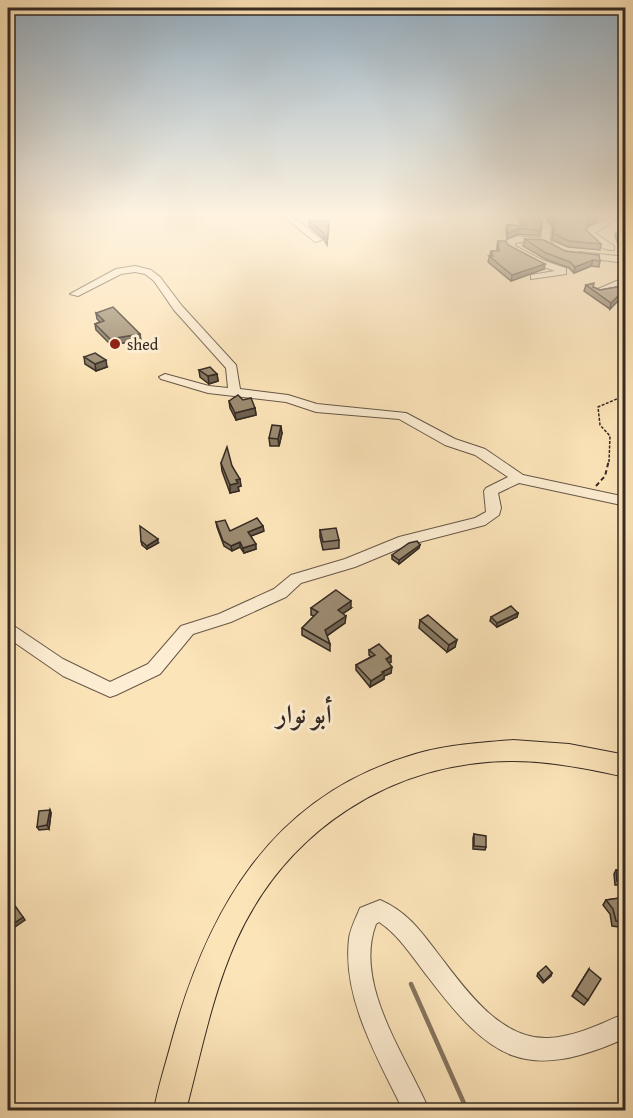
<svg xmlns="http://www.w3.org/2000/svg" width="633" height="1118" viewBox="0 0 633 1118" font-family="'Gentium Book Plus',Amiri,serif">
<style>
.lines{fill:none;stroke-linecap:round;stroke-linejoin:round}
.stream{stroke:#84745e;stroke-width:4.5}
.minor-casing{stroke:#675848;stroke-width:2}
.major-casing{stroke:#352a23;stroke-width:2}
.path-far1{stroke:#352a23;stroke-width:1.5;stroke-dasharray:3 1.5;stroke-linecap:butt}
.path{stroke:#352a23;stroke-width:2;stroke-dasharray:4.5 3;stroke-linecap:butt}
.minor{fill:#fdedd2;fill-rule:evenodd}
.major{fill:#fce4b9;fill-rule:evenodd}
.wall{fill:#867861;stroke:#352a23;stroke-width:1.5}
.shaded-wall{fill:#6d614f;stroke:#352a23;stroke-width:1.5}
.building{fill:#9c8b71;stroke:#352a23;stroke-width:1.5}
.poi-dot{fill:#8f2418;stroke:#fdedd2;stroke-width:2}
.labels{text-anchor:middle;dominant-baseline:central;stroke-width:6;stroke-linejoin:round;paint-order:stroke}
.far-poi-label{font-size:16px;fill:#352a23;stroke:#fdedd2;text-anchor:start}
.district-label{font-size:26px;font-weight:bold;fill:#352a23;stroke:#fdedd2}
</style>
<rect width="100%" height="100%" fill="#fce4b9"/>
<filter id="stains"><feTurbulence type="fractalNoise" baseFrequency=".00333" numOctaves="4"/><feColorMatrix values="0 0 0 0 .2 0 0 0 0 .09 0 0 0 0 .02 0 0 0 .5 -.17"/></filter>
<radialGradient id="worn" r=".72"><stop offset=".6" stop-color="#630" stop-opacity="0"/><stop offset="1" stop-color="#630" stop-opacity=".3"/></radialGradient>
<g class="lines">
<path class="stream" d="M411,984L467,1110"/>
<defs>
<g id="minor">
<path d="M282,215H291L322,240L315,242Z"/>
<path d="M534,215H542L551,227L550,241L556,248L552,251C540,245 529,240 515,243V246L544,261L566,268V274L531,279V275L555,271L538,265L507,247V240L518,236L541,239L543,227Z"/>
<path d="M623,215H626V227L616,221Z"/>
<path d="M609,217L616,219L595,233L614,246V250C603,251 593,242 586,234L588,228Z"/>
<path d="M580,252L626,257V263L577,257V253Z"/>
<path d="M135,266L151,270L160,277L182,306L236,365L240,389L288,395L317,404L406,413L455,439L485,449L523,475L626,497V506L519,483L498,493L501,508L499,515L485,525L408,545L355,567L301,583L286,597L231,622L193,634L160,674L116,695L110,697L63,676L8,638V624L14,626L63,659L110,682L148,664L181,626L219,614L274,589L291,575L345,559L399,537L475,518L486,512L484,491L486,488L508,477L475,455L445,445L399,419L316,412L286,402L208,393L161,379L159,377L165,374L209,386L228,388L226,368L174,310L154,281L145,274L135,272L121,274L78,296L70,294L116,269Z"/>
<path d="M626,277V283L618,286L615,291L598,294L593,291Z"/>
<path d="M380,900C406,911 420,930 436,951C463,986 499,1040 548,1038C575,1037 600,1024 626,1013V1038C525,1083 491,1060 428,977C413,958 400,936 379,922L376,924C353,984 406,1056 429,1110H403C378,1059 342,998 349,939C350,929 356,918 360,908Z"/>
</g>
<path id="major" d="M513,740L569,744L626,755V777C588,769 551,761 513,761C392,761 286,830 236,941C212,995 201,1053 186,1110H154C158,1087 166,1063 172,1040C208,910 270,800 406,757C441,745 477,743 513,740Z"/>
</defs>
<use href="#minor" class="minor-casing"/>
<use href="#major" class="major-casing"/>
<path class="path-far1" d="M609,462L610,436L600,425L598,407L626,395"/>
<path class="path" d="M596,486L605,476L609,460"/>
<use href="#minor" class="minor"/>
<use href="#major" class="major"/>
</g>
<g class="wall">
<path d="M515,215H537L542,222L539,236L518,234L507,239L506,231L507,225L522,226Z"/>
<path d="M544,215H598L597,221L587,226L586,230L601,244L600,250L568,247L552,240L553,226Z"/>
<path d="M309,221L329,226L327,245L323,238L309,226Z"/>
<path d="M616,233L626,238V252H621L615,236Z"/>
<path d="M525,239L600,261L599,267L591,266L574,273L569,268L545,259L523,246Z"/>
<path d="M498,241L508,245L544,269L511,281L488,262L491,251H497V246Z"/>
<path d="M586,285L593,287L600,290L617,287L610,309L584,291Z"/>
<path d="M96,313L141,340L111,345L96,330L95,324L100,322L97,319Z"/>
<path d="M84,357L107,367L96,371L85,364Z"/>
<path d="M199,370L217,374L218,381L209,384L200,377Z"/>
<path d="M243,400L255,408L256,415L236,420L230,408L229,401Z"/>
<path d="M282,433L279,446H270L269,438Z"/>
<path d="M221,463L232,466L241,486L238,487L239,491L230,493L222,471Z"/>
<path d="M216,522L230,531H264L251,536L256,549L244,553L240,547L232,551L224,546L217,527Z"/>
<path d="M320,530L339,540V548L323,550L320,537Z"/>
<path d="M141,541L158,543L147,549L142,545Z"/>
<path d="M419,548L399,564L392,559V555Z"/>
<path d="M311,608H351L343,613L345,623L327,636L330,644V651L302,635V628L314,616L311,615Z"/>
<path d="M518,613L517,617L497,627L490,621L491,617Z"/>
<path d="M420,620L455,647L447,652L419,628Z"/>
<path d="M369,650L391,662L389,663L391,673L384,676V679L370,687L356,670V665L371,657L369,655Z"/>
<path d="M50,810L51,813L49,829L39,830L37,827Z"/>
<path d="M474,834L486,847L485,850L473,849V838Z"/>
<path d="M616,870L626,871V885H615L614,874Z"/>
<path d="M626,897V928L612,926L610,914L603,905L606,900Z"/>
<path d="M589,969L588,1000L584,1005L572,996Z"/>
<path d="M538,973H552L551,976L543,983L537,976Z"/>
<path d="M621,1084H626V1100L624,1101L619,1086Z"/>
</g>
<g class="shaded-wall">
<path d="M598,215L597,221L587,226L588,220Z"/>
<path d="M519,228L518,234L507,239L508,233Z"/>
<path d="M593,260L591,266L574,273L575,267Z"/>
<path d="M545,264L544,269L511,281L512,275Z"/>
<path d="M626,288V293L610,309L611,303Z"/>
<path d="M140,334L141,340L111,345L110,339Z"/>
<path d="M106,360L107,367L96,371L95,364Z"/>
<path d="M217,374L218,381L209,384L208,376Z"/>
<path d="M255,408L256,415L236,420L235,413Z"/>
<path d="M281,426L282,433L279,446L278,439Z"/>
<path d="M240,479L241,486L238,487L239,491L230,493V485L236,480Z"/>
<path d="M263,526L264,531L248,537V532Z"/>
<path d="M158,539V543L147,549V546Z"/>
<path d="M240,542V547L232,551L231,546Z"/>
<path d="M256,544V549L244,553L243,548Z"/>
<path d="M420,545L419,548L399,564V560Z"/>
<path d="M351,601V608L338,617V610Z"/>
<path d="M518,613L517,617L497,627V623Z"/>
<path d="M346,616L345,623L325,637V630Z"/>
<path d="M457,640L455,647L447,652L449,645Z"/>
<path d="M391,656V662L386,665V659Z"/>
<path d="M392,667L391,673L384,676V679L370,687L371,681L382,672Z"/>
<path d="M50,810L51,813L49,829L47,825Z"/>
<path d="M8,834L10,883H8Z"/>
<path d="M23,917L25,920L15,927L13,924Z"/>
</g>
<g class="building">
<path d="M519,215H537L542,222L540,231L519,228L508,233L507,225L527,226Z"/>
<path d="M550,215H598L588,220L586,230L601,244L569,241L554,234V220Z"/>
<path d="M309,221H329L327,240L323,233Z"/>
<path d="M616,233L626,238V249H622Z"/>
<path d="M525,239L544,240L565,251L599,255L600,261L593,260L575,267L570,262L546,253Z"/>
<path d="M498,241H506L508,245L545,264L512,275L489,256H493L491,251H499Z"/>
<path d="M626,281V288L611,303L586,285L594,283L593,287L600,290L617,287Z"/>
<path d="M113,307L140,334L110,339L95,324L104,321L96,313Z"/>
<path d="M95,353L106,360L95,364L84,357Z"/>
<path d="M210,367L217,374L208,376L199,370Z"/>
<path d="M238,395L243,400L251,398L255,408L235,413L229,401Z"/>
<path d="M272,425L281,426L278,439L269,438Z"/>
<path d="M227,447L232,466L240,479L236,480L238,483L230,485L221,463Z"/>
<path d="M257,518L263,526L248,532L256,544L243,548L240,542L231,546L223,541L216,522L225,520L230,531Z"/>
<path d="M140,526L158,539L147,546L141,541Z"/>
<path d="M336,528L339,540L323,542L320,530Z"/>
<path d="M417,541L420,545L399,560L392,555L409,543Z"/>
<path d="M336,590L351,601L338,610L346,616L325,630L330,644L302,628L318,612L311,608Z"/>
<path d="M511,606L518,613L497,623L491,617Z"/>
<path d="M428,615L457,640L449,645L420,620Z"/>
<path d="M379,644L391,656L386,659L392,667L382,672L384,673L371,681L356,665L375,655L369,650Z"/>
<path d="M50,810L47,825L37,827L39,811Z"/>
<path d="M474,834L486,836V847L474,846Z"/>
<path d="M616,870L626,871V882L617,881Z"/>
<path d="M626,897V922L616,921L613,909L606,900Z"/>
<path d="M13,903L23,917L13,924L8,916V907Z"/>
<path d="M546,966L552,973L544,981L538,973Z"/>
<path d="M589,969L601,979L588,1000L576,990Z"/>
<path d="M621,1084H626V1096Z"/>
</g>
<linearGradient id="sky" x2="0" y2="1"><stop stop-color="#95aec1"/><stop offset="0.58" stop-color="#fef3e0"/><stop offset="1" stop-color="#fef3e0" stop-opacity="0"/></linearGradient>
<rect width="633" height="371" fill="url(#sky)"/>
<circle class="poi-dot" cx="115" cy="344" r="6"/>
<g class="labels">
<g class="far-poi-label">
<text x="127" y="344">shed</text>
</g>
<g class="district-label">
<text x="304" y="713">أبو نوار</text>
</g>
</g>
<rect width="633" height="1118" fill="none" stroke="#fce4b9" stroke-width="30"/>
<rect x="9" y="9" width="615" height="1100" fill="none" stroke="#352a23" stroke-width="3"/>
<rect x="15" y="15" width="603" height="1088" fill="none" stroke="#352a23" stroke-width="1.5"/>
<rect width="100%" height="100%" filter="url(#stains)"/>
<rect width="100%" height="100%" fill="url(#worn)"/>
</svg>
